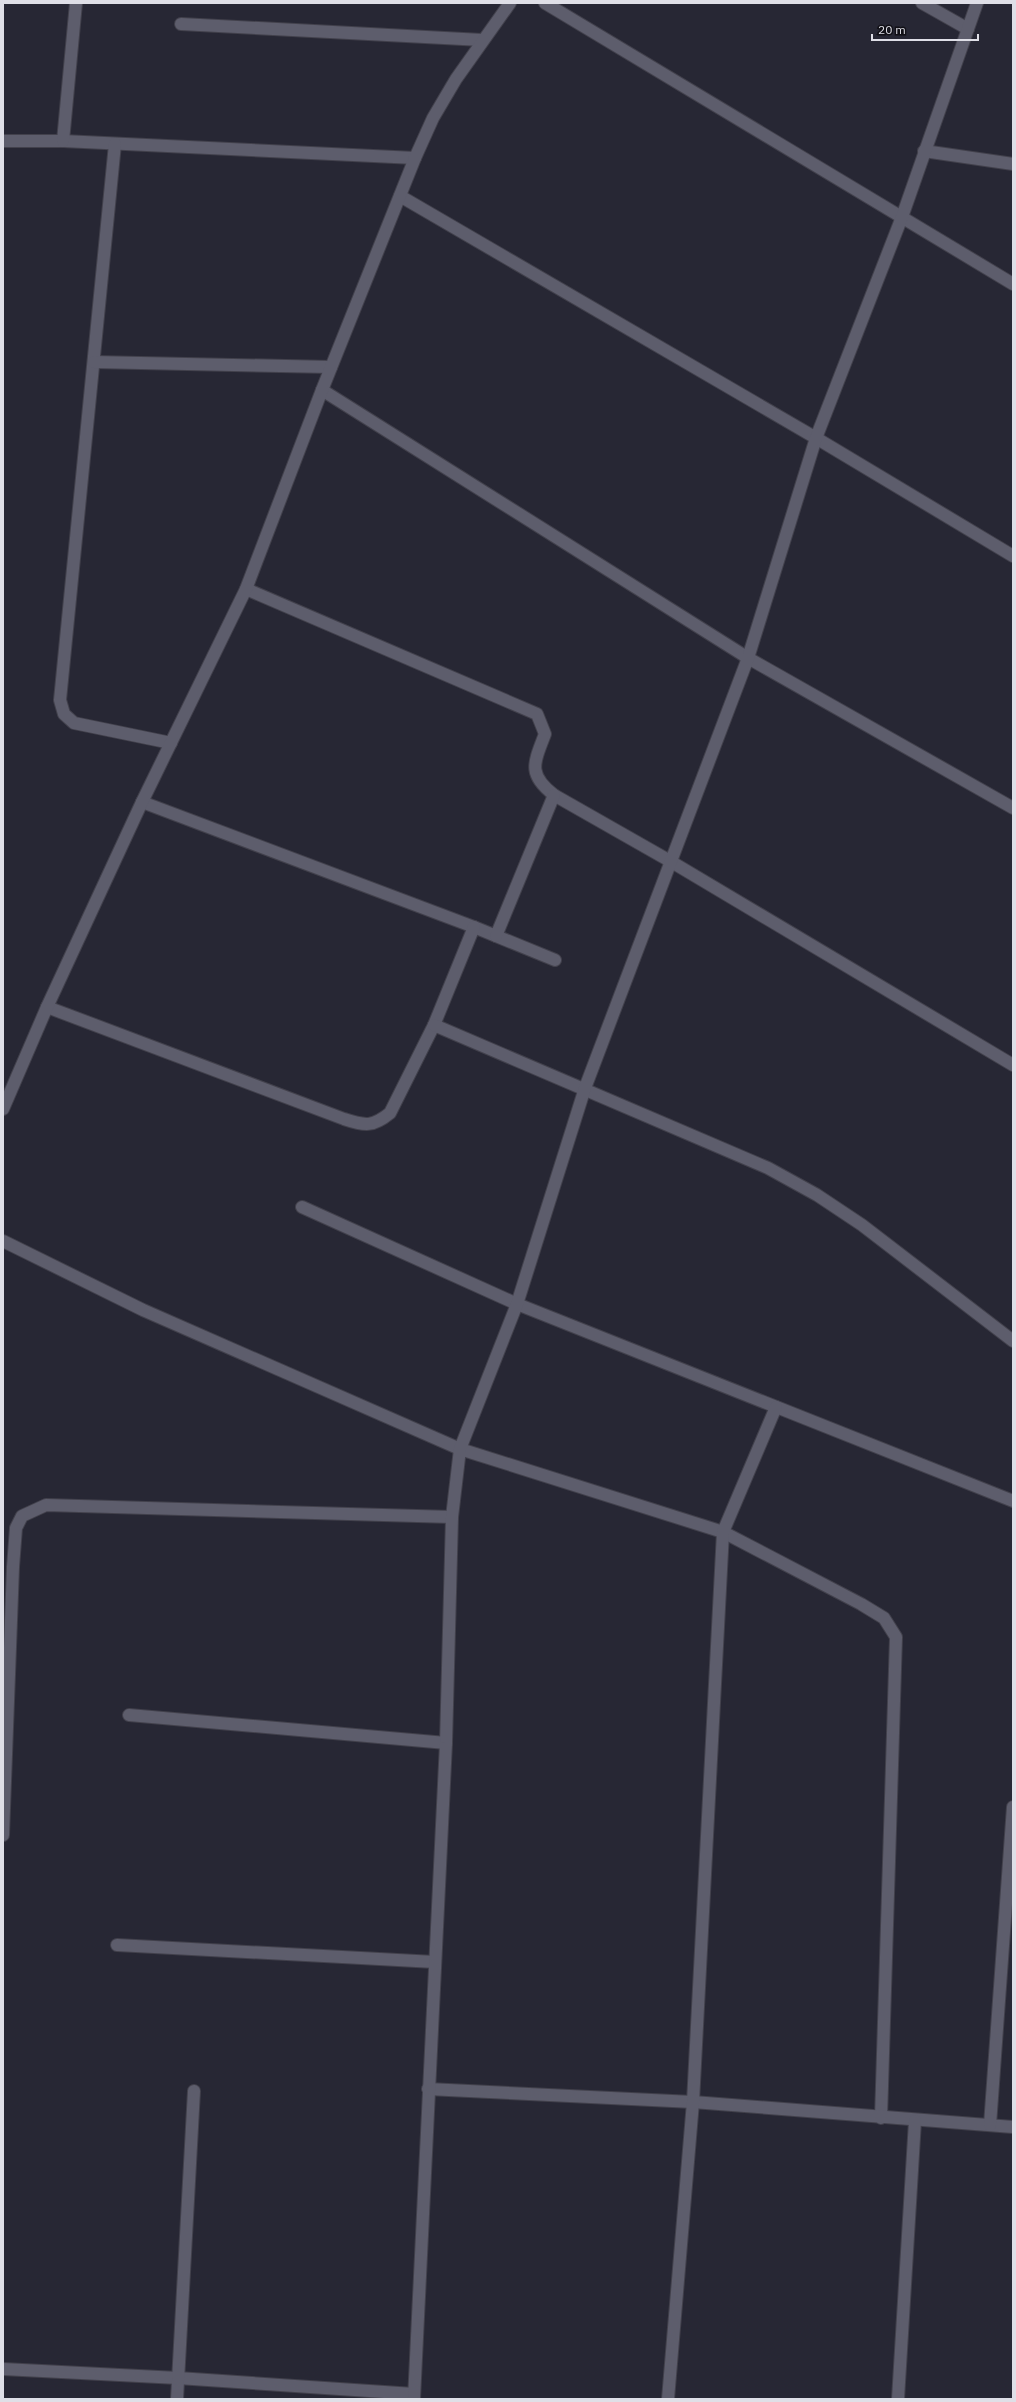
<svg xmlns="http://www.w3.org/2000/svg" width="1016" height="2402" viewBox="0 0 1016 2402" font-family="'IBM Plex Sans',sans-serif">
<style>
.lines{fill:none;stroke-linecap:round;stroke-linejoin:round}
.street-casing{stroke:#42414c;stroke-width:14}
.street{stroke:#5d5d6c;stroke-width:12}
</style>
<rect width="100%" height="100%" fill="#272734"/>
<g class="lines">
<defs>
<g id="street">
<path d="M545,3L1013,284"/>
<path d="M922,3L968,29"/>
<path d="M181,24L482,40"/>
<path d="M3,141H63L415,158"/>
<path d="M63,141L76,3"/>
<path d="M115,144L60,700L64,714L74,723L171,743"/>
<path d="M924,151L1013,164"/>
<path d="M400,196L816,438L1013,556"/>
<path d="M94,362L331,367"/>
<path d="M322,390L748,658L1013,808"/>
<path d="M246,589L537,714L545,734C534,763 527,774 554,795L670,861L1013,1065"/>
<path d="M142,802L474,927L555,960"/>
<path d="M496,936L554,795"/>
<path d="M47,1007L344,1119C365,1126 373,1127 390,1113L434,1025L474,927"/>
<path d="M434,1025L768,1168L817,1195L862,1225L1013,1341"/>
<path d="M3,1109L47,1007L142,802L246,589L322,390L415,158L433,118L456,79L510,3"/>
<path d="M302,1207L517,1304L1013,1501"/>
<path d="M3,1241L143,1310L460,1449L723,1532L861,1604L884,1618L896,1637L881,2118"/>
<path d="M129,1715L446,1743"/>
<path d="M3,1835L13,1567L16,1528L22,1516L46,1505L452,1517"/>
<path d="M117,1945L435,1962"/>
<path d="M428,2089L693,2102L1013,2127"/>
<path d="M990,2125L1013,1807"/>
<path d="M3,2369L178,2378L414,2394"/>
<path d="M177,2399L194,2091"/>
<path d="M414,2399L446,1743L452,1517L460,1449L517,1304L585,1088L748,658L816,438L902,217L977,3"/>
<path d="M668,2399L693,2102L723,1532L776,1407"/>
<path d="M898,2399L915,2121"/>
</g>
</defs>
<use href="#street" class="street-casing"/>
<use href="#street" class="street"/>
</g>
<rect width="1016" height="2402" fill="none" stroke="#dfdfe7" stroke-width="8"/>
<path d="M872 34v6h106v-6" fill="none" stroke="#dfdfe7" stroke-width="2"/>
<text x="878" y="34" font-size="12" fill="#dfdfe7" stroke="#111016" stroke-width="3" paint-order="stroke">20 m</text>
</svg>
